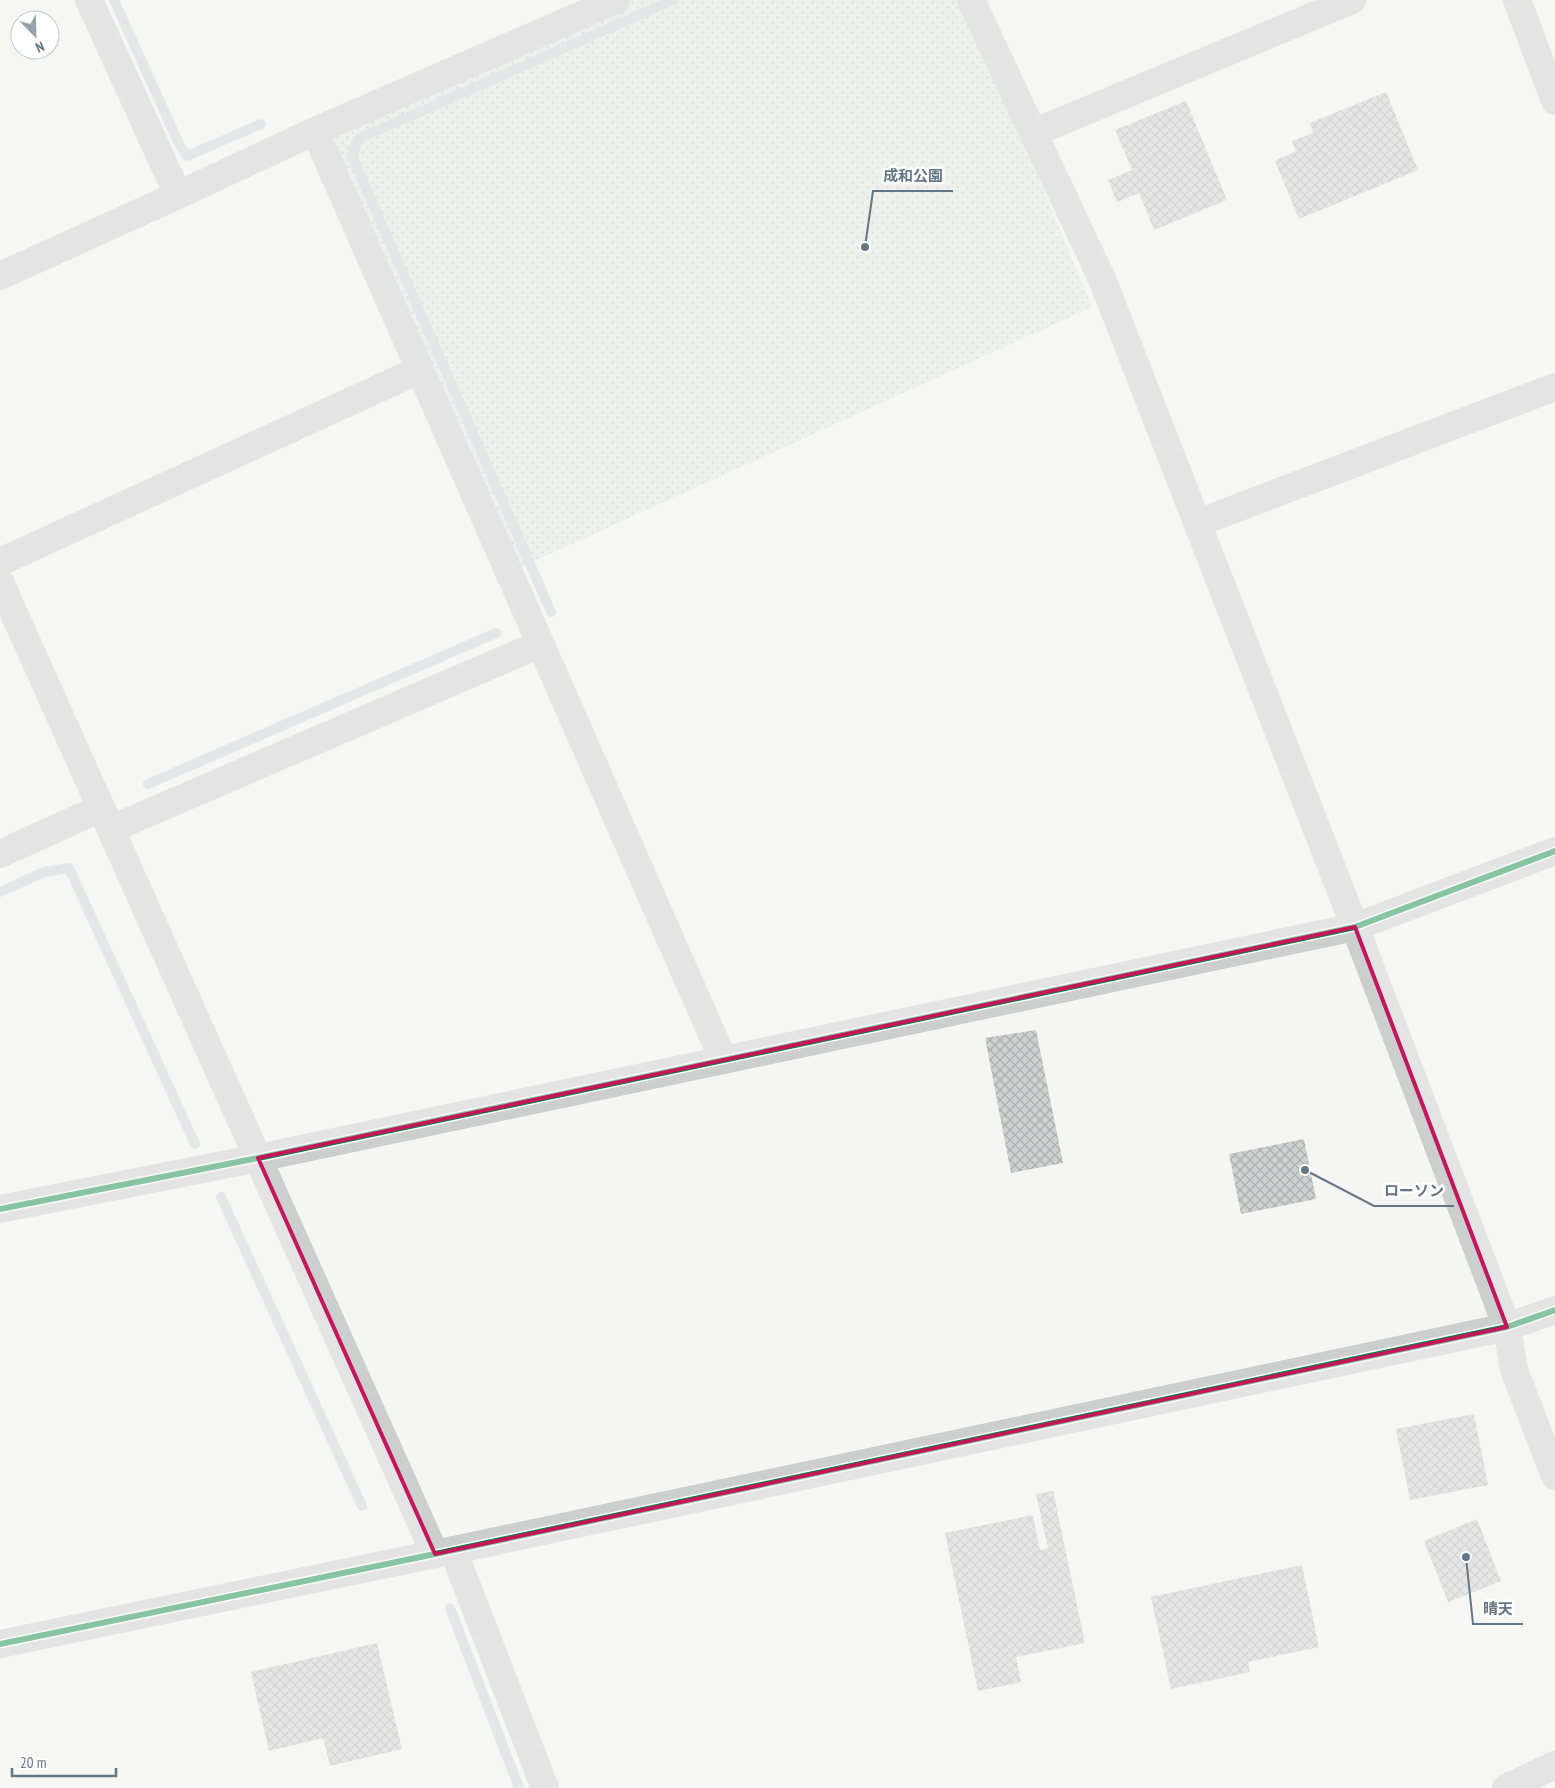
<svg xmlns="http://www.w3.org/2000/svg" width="1555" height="1788" viewBox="0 0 1555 1788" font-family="'PT Sans Narrow','Noto Sans JP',sans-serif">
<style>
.grass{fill:url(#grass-dots)}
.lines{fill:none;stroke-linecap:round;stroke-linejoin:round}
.stream{stroke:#ced6d9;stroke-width:10}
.building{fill:url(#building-cross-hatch)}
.minor{stroke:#cdcfcf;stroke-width:28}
.cycleway-casing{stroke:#fff;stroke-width:9}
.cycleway{stroke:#00873e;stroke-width:6}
.marked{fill:none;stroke:#c2185b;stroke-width:4;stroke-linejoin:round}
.leader{fill:none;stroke:#657685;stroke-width:2}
.callout-dot{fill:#657685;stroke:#fff;stroke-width:2}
.callout-label{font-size:15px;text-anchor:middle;font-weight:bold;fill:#657685;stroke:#fff;stroke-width:5;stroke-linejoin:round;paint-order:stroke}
</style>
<defs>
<pattern id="grass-dots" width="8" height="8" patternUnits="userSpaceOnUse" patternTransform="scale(1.25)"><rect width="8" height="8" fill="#e4e9e2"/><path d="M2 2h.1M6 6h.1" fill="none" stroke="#bcc1bd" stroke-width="1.8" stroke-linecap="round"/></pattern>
<pattern id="building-cross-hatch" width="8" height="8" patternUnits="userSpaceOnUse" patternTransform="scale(1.25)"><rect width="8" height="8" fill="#cfd1d1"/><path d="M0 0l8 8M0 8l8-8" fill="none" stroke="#acaeaf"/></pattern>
</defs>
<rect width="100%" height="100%" fill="#f5f6f4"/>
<path class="grass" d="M616,0H965L1092,307L508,573L315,131Z"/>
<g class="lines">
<g class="stream">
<path d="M114,0L180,146L187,156L261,124"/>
<path d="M551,612L352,156L358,139L673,0"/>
<path d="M148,784L496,633"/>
<path d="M0,892L44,872L69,868L195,1144"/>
<path d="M221,1197L362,1506"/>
<path d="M450,1608L519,1788"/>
</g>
</g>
<g class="building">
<path d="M1386,92L1418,170L1299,219L1275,161L1296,151L1292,141L1313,133L1310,123Z"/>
<path d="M1186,101L1227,200L1154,230L1139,193L1117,202L1108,180L1132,170L1115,130Z"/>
<path d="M1036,1030L1063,1163L1011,1173L985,1038Z"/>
<path d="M1304,1139L1316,1199L1241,1214L1229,1154Z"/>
<path d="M1474,1414L1488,1485L1410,1500L1396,1429Z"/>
<path d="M1053,1491L1085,1643L1016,1657L1021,1682L978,1691L945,1533L1033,1515L1040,1550L1048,1548L1036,1494Z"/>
<path d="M1477,1519L1501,1581L1448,1602L1424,1541Z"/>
<path d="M1302,1565L1319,1647L1248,1662L1250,1672L1171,1689L1151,1597Z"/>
<path d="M377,1643L402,1749L330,1766L323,1738L269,1751L251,1672Z"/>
</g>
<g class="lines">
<g class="minor">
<path d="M89,0L178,195"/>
<path d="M971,0L1102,279L1355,927L1507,1327L1514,1370L1555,1476"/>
<path d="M1517,0L1555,101"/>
<path d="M315,131L723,1059"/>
<path d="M1033,133L1352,0"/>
<path d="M0,276L178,195L315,131L616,0"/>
<path d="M1198,523L1555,387"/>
<path d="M0,562L419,370"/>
<path d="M0,582L435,1554"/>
<path d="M111,829L540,644"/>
<path d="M0,854L101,808"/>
<path d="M0,1209L258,1158L1355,927L1555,851"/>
<path d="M453,1550L545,1788"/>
<path d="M0,1644L435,1554L1507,1327L1555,1310"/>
<path d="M1506,1788L1555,1765"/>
</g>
<defs>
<g id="cycleway">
<path d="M0,1209L258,1158L1355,927L1555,851"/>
<path d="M0,1644L435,1554L1507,1327L1555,1310"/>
</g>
</defs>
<use href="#cycleway" class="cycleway-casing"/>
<use href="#cycleway" class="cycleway"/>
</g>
<path d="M0 0H1555V1788H0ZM1355,927L1507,1327L435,1554L258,1158Z" fill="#f5f6f4" fill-opacity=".55" fill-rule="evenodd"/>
<path class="marked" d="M1355,927L1507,1327L435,1554L258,1158Z"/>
<path class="leader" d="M865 247L873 191H953M1305 1170L1374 1206H1454M1466 1557L1473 1624H1523"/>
<g class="callout-dot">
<circle cx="865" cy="247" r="5"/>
<circle cx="1305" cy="1170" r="5"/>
<circle cx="1466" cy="1557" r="5"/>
</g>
<g class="callout-label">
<text x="913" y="181">成和公園</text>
<text x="1414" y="1196">ローソン</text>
<text x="1498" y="1614">晴天</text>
</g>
<g transform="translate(35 35) rotate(157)"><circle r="24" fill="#ffffff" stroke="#c1c8ce"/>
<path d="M0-4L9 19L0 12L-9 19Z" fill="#97a3ac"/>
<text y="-8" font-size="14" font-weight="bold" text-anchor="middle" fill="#657685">N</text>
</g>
<path d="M12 1768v8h104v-8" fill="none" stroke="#657685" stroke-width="2.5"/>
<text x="20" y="1768" font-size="15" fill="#657685" stroke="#ffffff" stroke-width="4" paint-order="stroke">20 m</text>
</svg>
